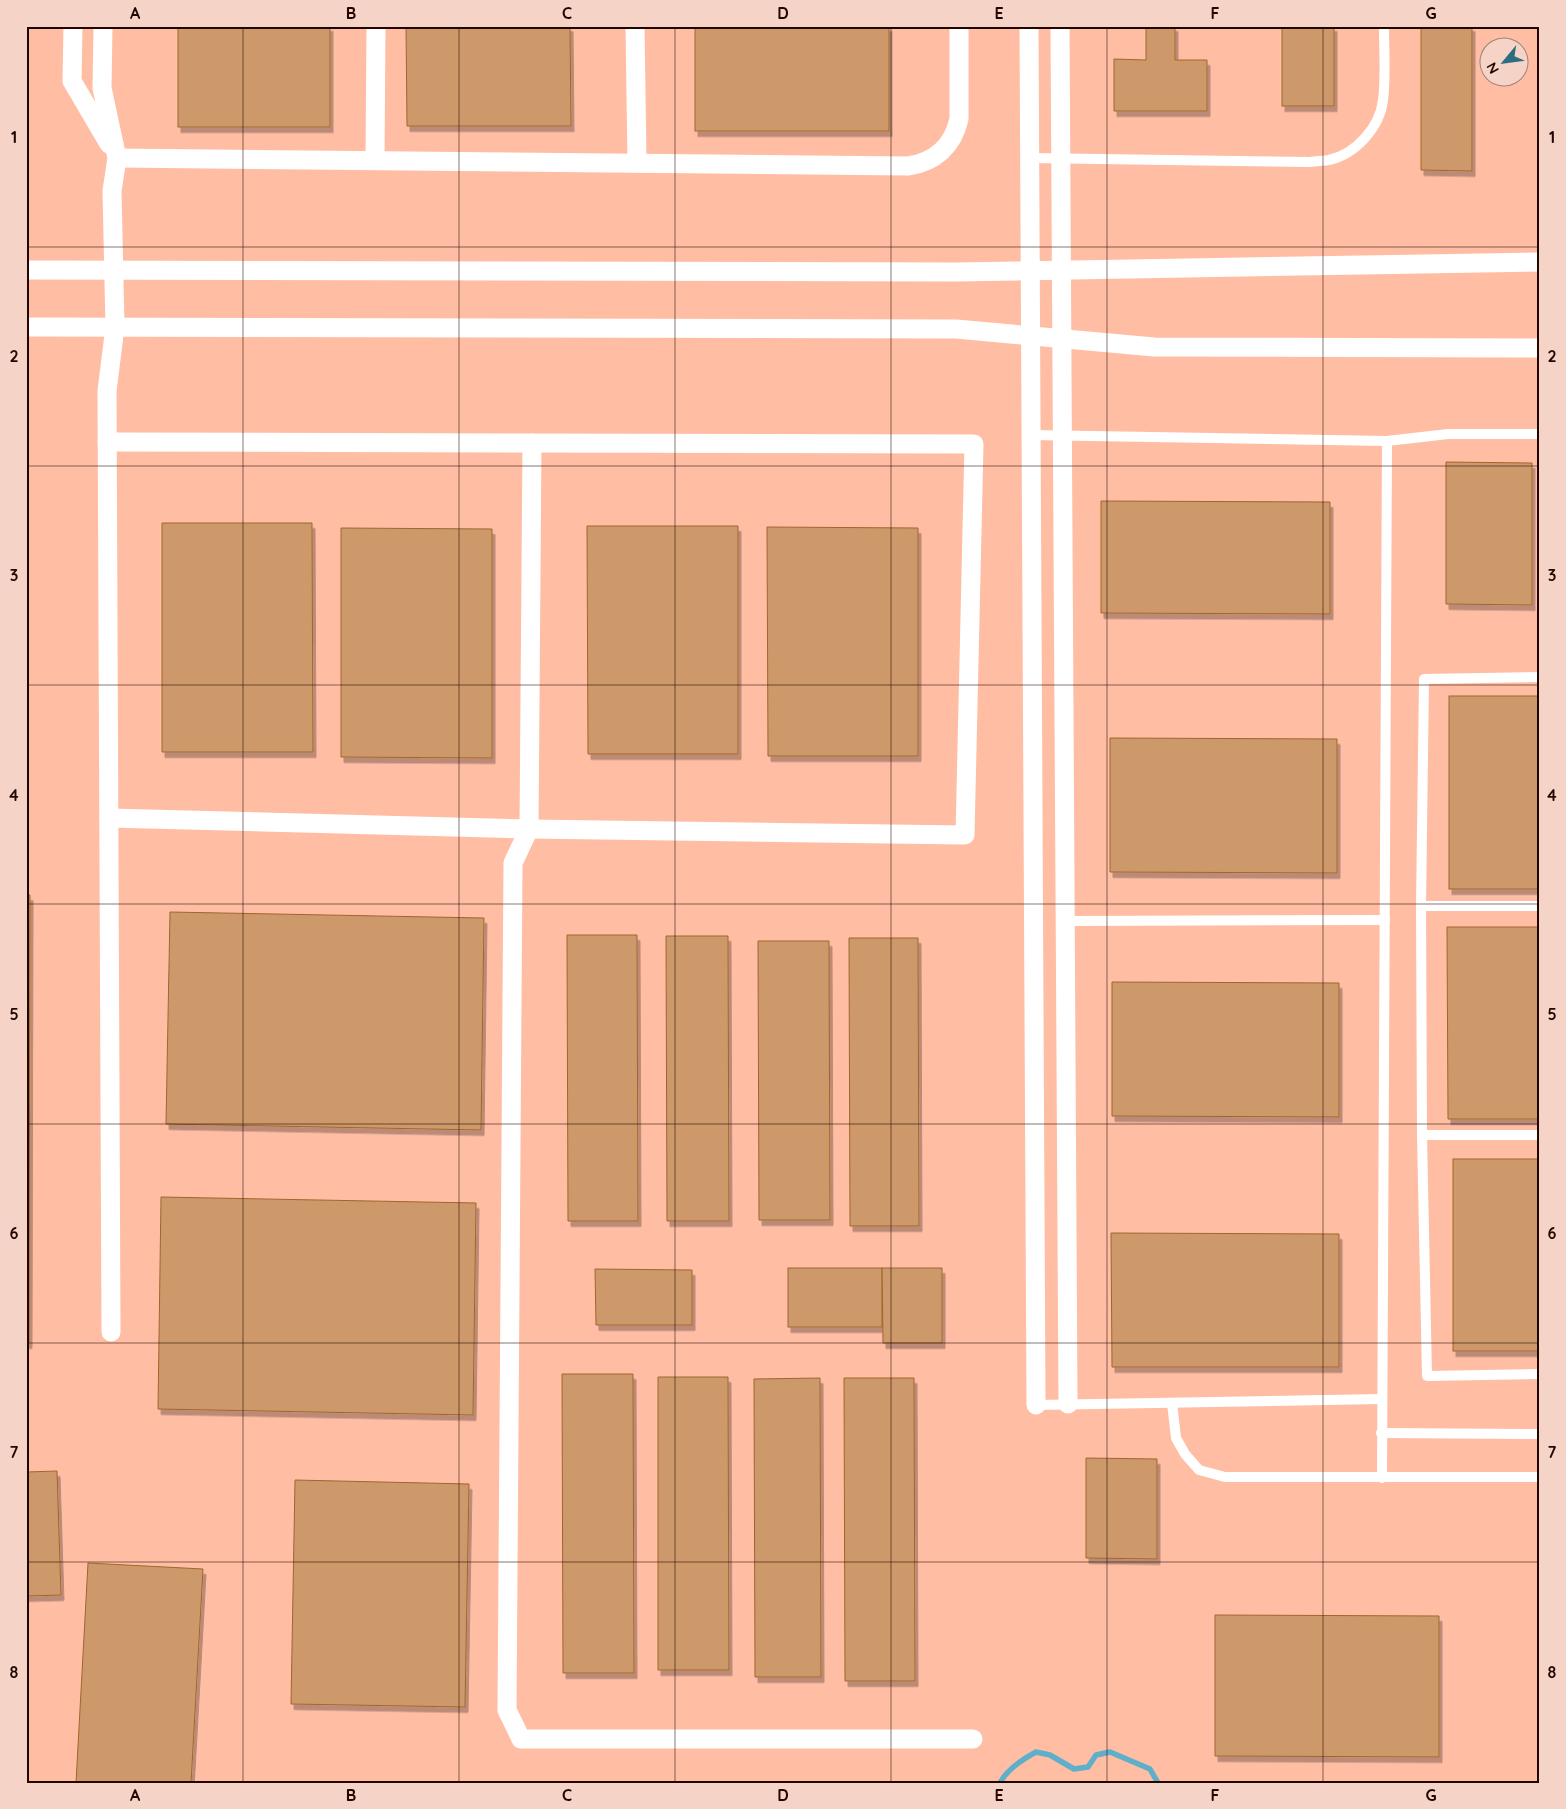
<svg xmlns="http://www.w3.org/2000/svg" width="1566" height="1809" viewBox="0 0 1566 1809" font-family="Quicksand,sans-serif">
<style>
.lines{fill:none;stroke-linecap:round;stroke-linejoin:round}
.stream{stroke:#5eafca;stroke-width:5.5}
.building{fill:#cd986a;stroke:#a0662d;filter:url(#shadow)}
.service{stroke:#fff;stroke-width:10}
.minor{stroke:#fff;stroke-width:19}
.grid{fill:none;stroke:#220700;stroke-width:1;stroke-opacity:0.55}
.neatline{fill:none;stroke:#220700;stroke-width:2}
.grid-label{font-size:16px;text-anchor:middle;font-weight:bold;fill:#220700}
</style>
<defs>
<filter id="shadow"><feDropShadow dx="3" dy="5.5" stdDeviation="0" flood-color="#0004"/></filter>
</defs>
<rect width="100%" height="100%" fill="#ffbea4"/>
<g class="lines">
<path class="stream" d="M1000,1783C1007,1769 1023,1759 1036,1752L1050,1755L1074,1769L1088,1767L1096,1755L1110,1752L1150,1769L1158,1783"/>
</g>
<g class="building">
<rect x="178" y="26" width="152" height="101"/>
<path d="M406,26H570L571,126H407Z"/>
<rect x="695" y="26" width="194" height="105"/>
<path d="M1146,26H1175V60H1207V111H1114V59L1146,60Z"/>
<rect x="1282" y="26" width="52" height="80"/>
<path d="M1421,26H1472V171L1421,170Z"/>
<path d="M1446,462L1532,463V605L1446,604Z"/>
<path d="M1101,501L1330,502V614L1101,613Z"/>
<path d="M162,523H312L313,752H162Z"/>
<path d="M587,526H738V754H588Z"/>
<path d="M767,527L918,528V756H768Z"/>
<path d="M341,528L492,529V758L341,757Z"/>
<rect x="1449" y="696" width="91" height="193"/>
<path d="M1110,738L1337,739V873L1110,872Z"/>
<path d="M26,895H30L29,1343H26Z"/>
<path d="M170,912L484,918L481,1130L166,1124Z"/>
<path d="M1447,927H1540V1119H1448Z"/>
<path d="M567,935H637L638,1221H568Z"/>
<path d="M666,936H728L729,1221H667Z"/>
<path d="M849,938H918L919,1226H850Z"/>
<path d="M758,941H829L830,1220H759Z"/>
<path d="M1112,982L1339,983V1117L1112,1116Z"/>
<rect x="1453" y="1159" width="87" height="192"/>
<path d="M161,1197L476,1203L473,1415L158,1409Z"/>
<path d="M1111,1233L1339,1234V1367H1112Z"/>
<rect x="788" y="1268" width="94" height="59"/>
<path d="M882,1268H942V1343H883Z"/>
<path d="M595,1269L692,1270V1325H596Z"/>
<path d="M562,1374H633L634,1673H563Z"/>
<path d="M658,1377H728L729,1670H658Z"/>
<path d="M820,1378L821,1677H755L754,1379Z"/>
<path d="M844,1378H914L915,1681H845Z"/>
<path d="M1086,1458L1157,1459V1559L1086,1558Z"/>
<path d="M57,1471L61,1595L26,1596V1472Z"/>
<path d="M295,1480L469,1484L465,1707L291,1704Z"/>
<path d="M88,1563L203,1569L191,1783H76Z"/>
<path d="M1215,1615L1439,1616V1757L1215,1756Z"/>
</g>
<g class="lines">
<g class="service">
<path d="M1029,158L1310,162C1316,161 1323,161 1329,160C1356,154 1380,127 1383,100C1386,78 1384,49 1384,26"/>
<path d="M1030,435L1387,441L1448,434H1540"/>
<path d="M1540,677L1424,679L1421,906L1422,1135L1427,1376L1540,1374"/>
<path d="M1421,906H1540"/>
<path d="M1065,921L1385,920"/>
<path d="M1422,1135H1540"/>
<path d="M1172,1403L1176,1438L1185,1454L1199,1470L1225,1477H1540"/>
<path d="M1036,1405L1382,1399"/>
<path d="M1381,1433L1540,1434"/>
<path d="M1382,1478L1387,441"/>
</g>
<g class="minor">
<path d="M73,26L72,81L109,144"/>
<path d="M103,26L102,88L117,158L112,191L115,327L107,391L111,1332"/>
<path d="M635,26L637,163"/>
<path d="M1029,26L1036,1405"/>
<path d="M1060,26L1068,1404"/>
<path d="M117,158L908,166C935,162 953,146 959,119V26"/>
<path d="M375,160L376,26"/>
<path d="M26,270L955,272L1540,262"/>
<path d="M26,327L956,329L1154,347L1540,348"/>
<path d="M107,442L974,444L965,835L529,829L109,818"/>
<path d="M532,443L529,829L513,863L507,1710L521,1739H973"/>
</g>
</g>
<path class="grid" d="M243,26V1783M459,26V1783M675,26V1783M891,26V1783M1107,26V1783M1323,26V1783M26,247H1540M26,466H1540M26,685H1540M26,904H1540M26,1124H1540M26,1343H1540M26,1562H1540"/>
<rect width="1566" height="1809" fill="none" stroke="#f5d4c7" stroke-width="55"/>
<g transform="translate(1504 62) rotate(241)"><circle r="24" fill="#f5d4c7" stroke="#a18277"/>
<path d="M0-4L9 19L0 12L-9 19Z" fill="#2d6d81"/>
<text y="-8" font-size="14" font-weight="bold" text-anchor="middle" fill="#220700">N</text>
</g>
<rect x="28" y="28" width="1510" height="1754" class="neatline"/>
<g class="grid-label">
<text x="135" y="19">A</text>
<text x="351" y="19">B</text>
<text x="567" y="19">C</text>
<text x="783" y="19">D</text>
<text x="999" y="19">E</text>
<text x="1215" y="19">F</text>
<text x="1431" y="19">G</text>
<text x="14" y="143">1</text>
<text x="1552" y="143">1</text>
<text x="14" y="362">2</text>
<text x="1552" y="362">2</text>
<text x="14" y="581">3</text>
<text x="1552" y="581">3</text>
<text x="14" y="801">4</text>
<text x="1552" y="801">4</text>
<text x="14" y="1020">5</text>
<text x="1552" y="1020">5</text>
<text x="14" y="1239">6</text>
<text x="1552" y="1239">6</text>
<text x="14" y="1458">7</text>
<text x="1552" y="1458">7</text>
<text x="14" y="1678">8</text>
<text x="1552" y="1678">8</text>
<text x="135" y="1801">A</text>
<text x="351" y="1801">B</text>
<text x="567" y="1801">C</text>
<text x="783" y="1801">D</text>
<text x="999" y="1801">E</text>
<text x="1215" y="1801">F</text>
<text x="1431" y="1801">G</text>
</g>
</svg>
